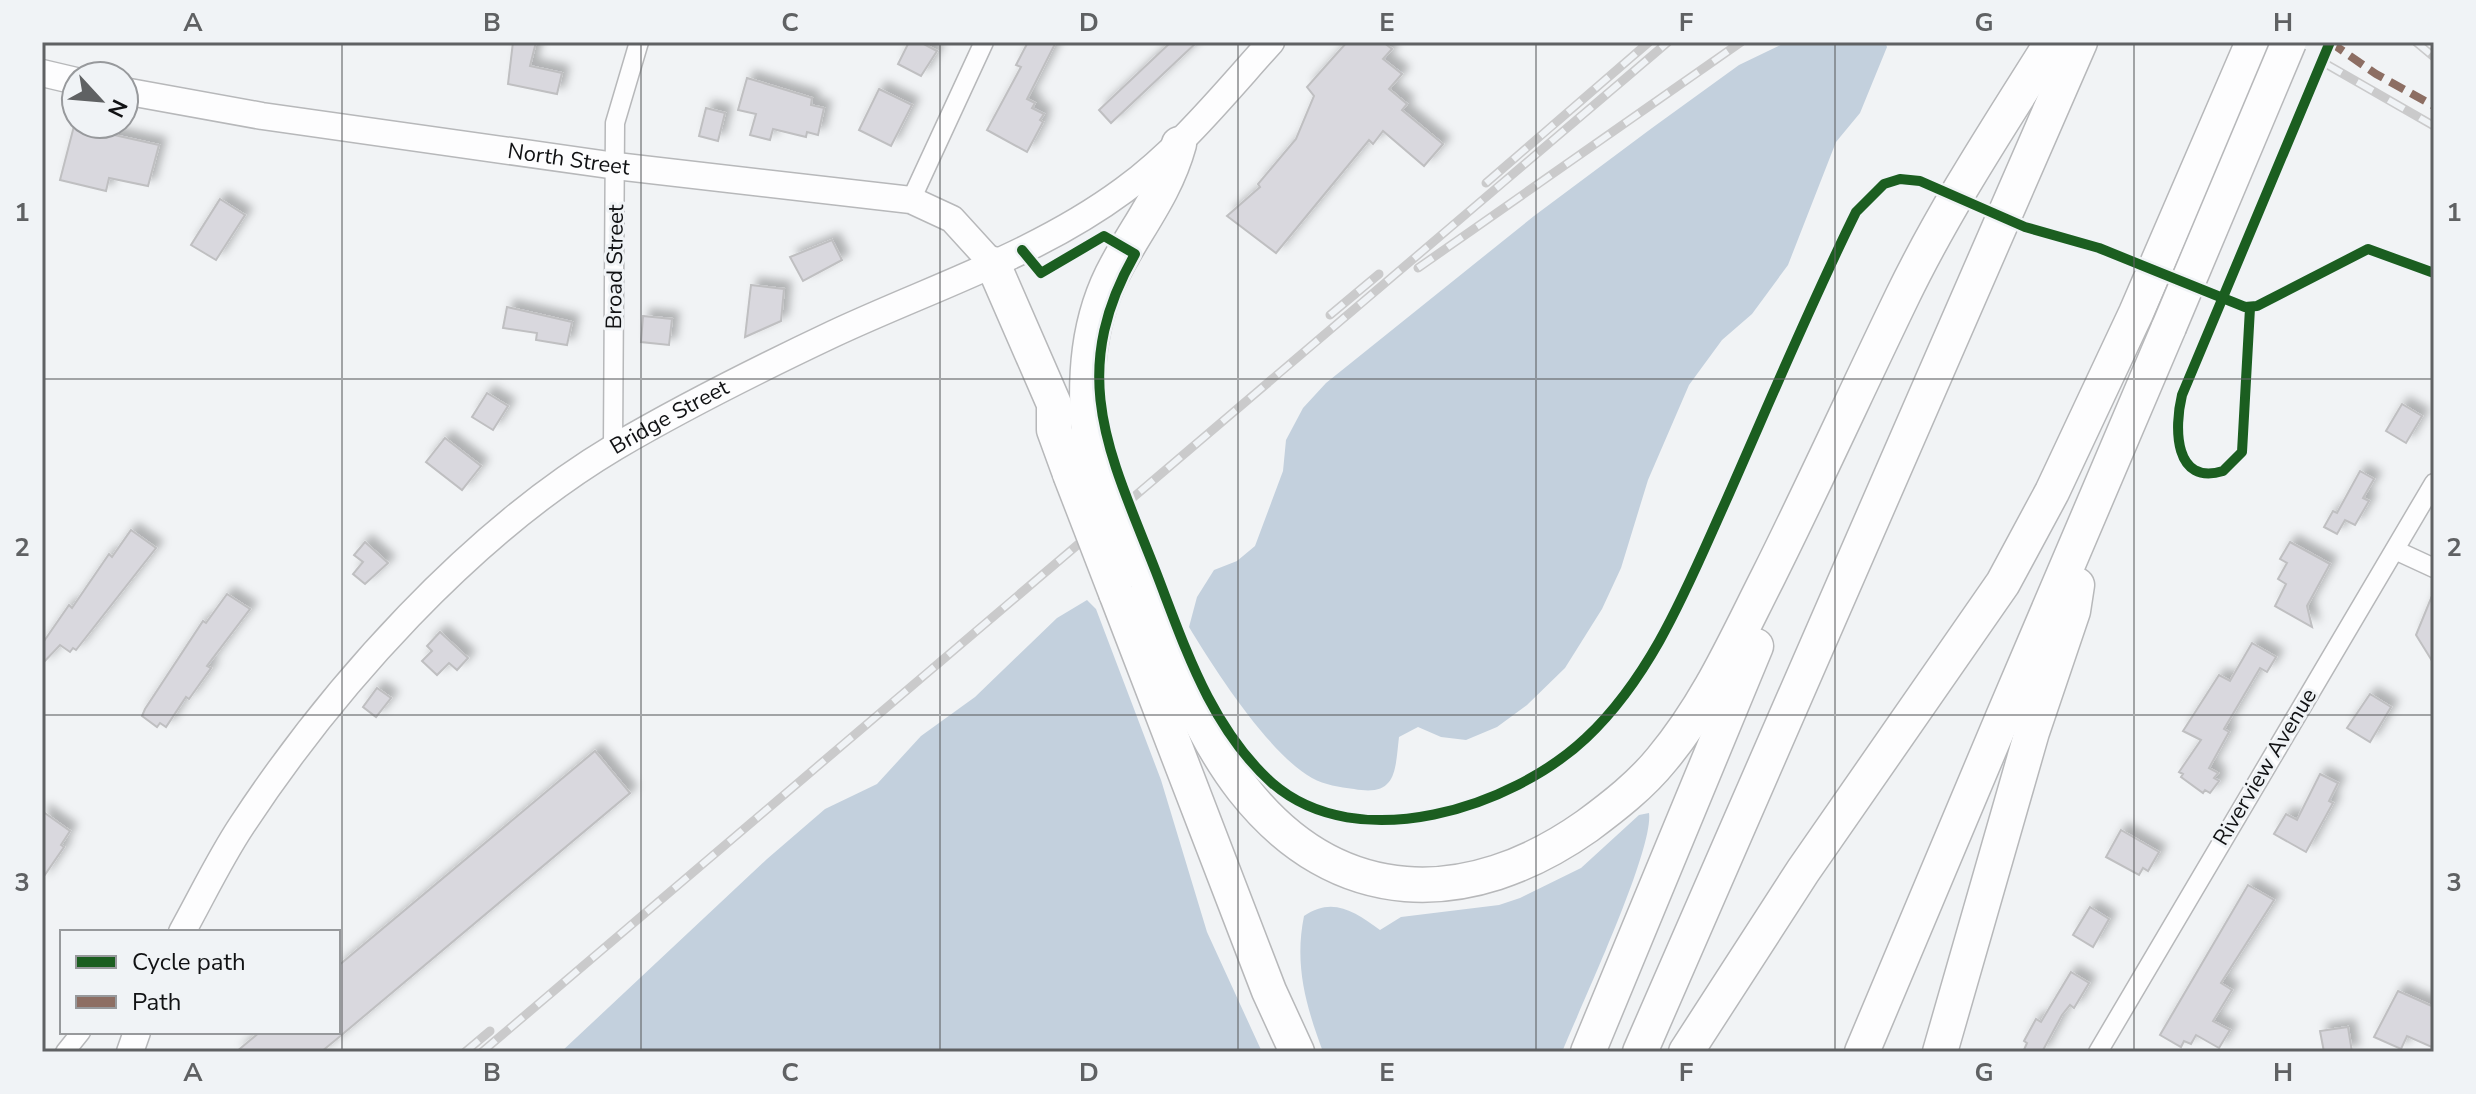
<svg xmlns="http://www.w3.org/2000/svg" width="2476" height="1094" viewBox="0 0 2476 1094" font-family="'Nunito Sans',sans-serif">
<style>
.forest{fill:#c3d0dd}
.building{fill:#d9d8de;stroke:#bfbfc1;stroke-width:2;filter:url(#shadow)}
.lines{fill:none;stroke-linecap:round;stroke-linejoin:round}
.street-casing{stroke:#b7b8ba;stroke-width:21}
.secondary-casing{stroke:#b7b8ba;stroke-width:29}
.highway-casing{stroke:#b7b8ba;stroke-width:37}
.street{stroke:#fdfdfe;stroke-width:18}
.secondary{stroke:#fdfdfe;stroke-width:26}
.highway{stroke:#fdfdfe;stroke-width:34}
.rail-casing{stroke:#cacacb;stroke-width:9}
.rail{stroke:#f0f3f6;stroke-width:6;stroke-dasharray:18;stroke-linecap:butt}
.highway-bridge-casing{stroke:#b7b8ba;stroke-width:37;stroke-linecap:butt}
.highway-bridge{stroke:#fdfdfe;stroke-width:34}
.quiet{stroke:#8d6e63;stroke-width:8;stroke-dasharray:16 8;stroke-linecap:butt}
.cycleway-casing{stroke:#f0f3f6;stroke-width:15}
.cycleway{stroke:#1b5e20;stroke-width:10}
.grid{fill:none;stroke:#5f6163;stroke-width:2;stroke-opacity:0.55}
.labels{text-anchor:middle;dominant-baseline:central;stroke-width:6;stroke-linejoin:round;paint-order:stroke}
.street-label{font-size:22px;fill:#111214;stroke:#f0f3f6}
.neatline{fill:none;stroke:#5f6163;stroke-width:3}
.grid-label{font-size:26px;text-anchor:middle;font-weight:bold;fill:#5f6163}
</style>
<defs>
<filter id="shadow"><feDropShadow dx="7" dy="-7" stdDeviation="4" flood-color="#0004"/></filter>
</defs>
<rect width="100%" height="100%" fill="#f1f3f5"/>
<g class="forest">
<path d="M1787,42H1885L1887,47L1860,113L1836,142L1788,265L1752,314L1722,340L1689,385L1648,480L1621,568L1602,609L1565,668L1527,705L1497,727L1466,740L1441,737L1418,727L1399,737C1395,771 1397,797 1354,789C1339,787 1325,785 1312,778C1269,754 1215,670 1189,627L1197,597L1214,570L1237,561L1255,546L1283,471L1286,440L1303,408L1326,383L1534,216L1652,128L1739,65Z"/>
<path d="M1087,600L1096,609L1161,780L1207,932L1262,1052H561L767,859L825,809L877,784L921,736L975,697L1057,618Z"/>
<path d="M1649,813C1654,850 1580,1008 1562,1052H1323C1306,1006 1294,965 1304,916C1333,896 1355,912 1380,930L1401,917L1499,905L1520,898L1581,868L1639,815Z"/>
</g>
<g class="building">
<path d="M513,42H536L530,66L562,73L557,94L508,84Z"/>
<path d="M909,42H920L937,51L921,76L898,64Z"/>
<path d="M1028,42H1056L1027,99L1035,103L1032,108L1044,114L1040,120L1043,122L1027,152L987,130L1021,67L1016,65Z"/>
<path d="M1171,42H1197L1111,123L1099,110Z"/>
<path d="M1347,42H1383L1392,49L1383,59L1402,74L1389,89L1407,104L1402,110L1443,144L1424,166L1383,131L1373,144L1369,140L1276,253L1227,216L1260,187L1258,184L1296,139L1314,96L1307,87Z"/>
<path d="M747,78L812,98L811,105L824,108L818,135L807,132L806,137L773,129L770,140L750,135L756,114L738,110Z"/>
<path d="M879,89L912,105L891,146L859,130Z"/>
<path d="M706,108L725,113L718,141L699,136Z"/>
<path d="M74,126L159,145L148,186L109,178L106,191L60,180Z"/>
<path d="M220,199L245,215L216,260L191,245Z"/>
<path d="M832,240L842,260L803,281L790,257Z"/>
<path d="M751,285L784,289L781,321L745,337Z"/>
<path d="M507,307L572,322L567,345L536,340L537,333L503,328Z"/>
<path d="M643,316L672,319L669,345L641,342Z"/>
<path d="M487,393L508,406L493,430L472,417Z"/>
<path d="M2402,404L2422,416L2406,443L2386,431Z"/>
<path d="M445,438L481,466L462,490L426,462Z"/>
<path d="M2360,471L2374,479L2363,498L2369,501L2355,525L2345,520L2337,534L2324,527L2333,511L2337,513Z"/>
<path d="M131,530L156,548L76,650L73,648L70,652L60,645L42,664V644L69,605L72,608L109,554L112,557Z"/>
<path d="M365,542L388,563L365,584L353,574L363,562L354,555Z"/>
<path d="M2290,542L2330,564L2307,606L2312,627L2275,606L2286,584L2278,579L2287,563L2280,559Z"/>
<path d="M2434,591V664L2416,635Z"/>
<path d="M227,594L250,609L207,666L211,668L189,699L186,697L166,727L160,723L157,727L142,716L145,709L203,621L206,623Z"/>
<path d="M440,632L468,658L457,670L449,663L437,675L422,661L432,651L427,646Z"/>
<path d="M2252,643L2276,657L2267,672L2260,668L2224,729L2229,732L2209,768L2218,773L2214,778L2219,781L2210,793L2205,790L2203,793L2181,777L2183,774L2179,772L2201,740L2183,731L2219,675L2230,681Z"/>
<path d="M377,688L391,698L376,717L363,707Z"/>
<path d="M2370,694L2391,707L2370,742L2347,728Z"/>
<path d="M595,751L630,793L338,1038L321,1052H236L260,1032H338V966Z"/>
<path d="M2320,774L2338,783L2329,801L2333,803L2306,852L2274,834L2286,814L2297,820Z"/>
<path d="M42,811L70,831L61,845L64,847L42,879Z"/>
<path d="M2121,830L2159,852L2148,871L2143,868L2139,875L2106,857Z"/>
<path d="M2248,885L2274,900L2221,983L2232,990L2213,1021L2230,1030L2219,1048L2196,1035L2191,1044L2184,1041L2181,1047L2160,1035Z"/>
<path d="M2090,907L2109,919L2093,947L2073,935Z"/>
<path d="M2071,972L2089,983L2074,1008L2070,1005L2062,1015L2042,1052H2023L2027,1043L2024,1041L2036,1019L2041,1022Z"/>
<path d="M2398,991L2434,1007V1048L2407,1036L2401,1049L2374,1037Z"/>
<path d="M2348,1027L2352,1052H2324L2320,1031Z"/>
</g>
<g class="lines">
<defs>
<g id="street">
<path d="M911,200L984,42"/>
<path d="M613,448L615,123L639,42"/>
<path d="M2395,550L2434,568"/>
<path d="M65,1052L81,1032"/>
<path d="M2098,1052L2434,483"/>
</g>
<g id="secondary">
<path d="M42,73L76,81"/>
<path id="s1" d="M124,91L262,116L616,166L911,200L952,219L993,264"/>
<path id="s2" d="M182,932C202,896 220,858 242,825C334,685 471,533 615,447C685,406 759,369 833,334C931,288 1036,255 1124,190C1180,149 1224,94 1271,42"/>
<path d="M130,1052L137,1032"/>
</g>
<g id="highway">
<path d="M993,264L1054,404V430L1070,474"/>
<path d="M1089,439C1084,378 1087,319 1117,265C1140,223 1166,191 1179,144"/>
<path d="M1140,572C1168,646 1194,726 1243,789C1337,909 1468,910 1587,826C1614,806 1641,785 1662,759C1708,704 1736,640 1768,577C1814,485 1857,390 1902,297C1945,208 2000,125 2052,42"/>
<path d="M1116,593L1269,991L1297,1052"/>
<path d="M1588,1052L1756,646"/>
<path d="M1640,1052L2080,42"/>
<path d="M1686,1052L1803,871L2003,583L2052,492L2136,313L2253,42"/>
<path d="M1862,1052C1963,810 2066,568 2169,327"/>
<path d="M1940,1052L2032,732L2073,611L2077,585"/>
</g>
</defs>
<use href="#street" class="street-casing"/>
<use href="#secondary" class="secondary-casing"/>
<use href="#highway" class="highway-casing"/>
<use href="#street" class="street"/>
<use href="#secondary" class="secondary"/>
<use href="#highway" class="highway"/>
<defs>
<g id="rail">
<path d="M2416,42L2434,57"/>
<path d="M2326,64L2434,126"/>
<path d="M1486,183L1649,42"/>
<path d="M1418,268L1741,42"/>
<path d="M1330,315L1379,274"/>
<path d="M465,1052L490,1031"/>
<path d="M482,1052L1668,42"/>
</g>
</defs>
<use href="#rail" class="rail-casing"/>
<use href="#rail" class="rail"/>
<defs>
<g id="highway-bridge">
<path d="M2169,327L2289,42"/>
<path d="M1094,454L1140,572"/>
<path d="M1070,474L1116,593"/>
</g>
</defs>
<use href="#highway-bridge" class="highway-bridge-casing"/>
<use href="#highway-bridge" class="highway-bridge"/>
<path class="quiet" d="M2330,42L2376,74L2434,106"/>
<defs>
<g id="cycleway">
<path d="M1022,250L1041,273L1104,236L1135,254C1066,375 1110,454 1156,572C1185,647 1210,727 1272,783C1358,858 1513,807 1586,738C1653,675 1688,585 1725,503C1768,406 1809,307 1856,212L1884,184L1900,179L1920,181L2025,227L2099,248L2245,307L2257,306L2368,249L2434,273"/>
<path d="M2250,308L2242,452L2223,471C2174,486 2174,428 2182,395L2330,42"/>
</g>
</defs>
<use href="#cycleway" class="cycleway-casing"/>
<use href="#cycleway" class="cycleway"/>
</g>
<path class="grid" d="M342,42V1052M641,42V1052M940,42V1052M1238,42V1052M1536,42V1052M1835,42V1052M2134,42V1052M42,379H2434M42,715H2434"/>
<g class="labels">
<g class="street-label">
<text stroke="none"><textPath href="#s1" startOffset="450">North Street</textPath></text>
<text transform="translate(615 267) rotate(-89)">Broad Street</text>
<text stroke="none"><textPath href="#s2" startOffset="720">Bridge Street</textPath></text>
<text transform="translate(2265 767) rotate(-59)">Riverview Avenue</text>
</g>
</g>
<rect width="2476" height="1094" fill="none" stroke="#f0f3f6" stroke-width="88"/>
<rect x="60" y="930" width="280" height="104" fill="#f0f3f6" stroke="#97999c" stroke-width="2"/>
<rect x="76" y="956" width="40" height="12" fill="#1b5e20" stroke="#97999c" stroke-width="2"/>
<text x="132" y="970" font-size="24" fill="#111214">Cycle path</text>
<rect x="76" y="996" width="40" height="12" fill="#8d6e63" stroke="#97999c" stroke-width="2"/>
<text x="132" y="1010" font-size="24" fill="#111214">Path</text>
<g transform="translate(100 100) rotate(116)"><circle r="38" fill="#f0f3f6" stroke="#97999c" stroke-width="2"/>
<path d="M0-6L14 30L0 20L-14 30Z" fill="#5f6163"/>
<text y="-12" font-size="22" font-weight="bold" text-anchor="middle" fill="#111214">N</text>
</g>
<rect x="44" y="44" width="2388" height="1006" class="neatline"/>
<g class="grid-label">
<text x="193" y="31">A</text>
<text x="492" y="31">B</text>
<text x="790" y="31">C</text>
<text x="1089" y="31">D</text>
<text x="1387" y="31">E</text>
<text x="1686" y="31">F</text>
<text x="1984" y="31">G</text>
<text x="2283" y="31">H</text>
<text x="22" y="221">1</text>
<text x="2454" y="221">1</text>
<text x="22" y="556">2</text>
<text x="2454" y="556">2</text>
<text x="22" y="891">3</text>
<text x="2454" y="891">3</text>
<text x="193" y="1081">A</text>
<text x="492" y="1081">B</text>
<text x="790" y="1081">C</text>
<text x="1089" y="1081">D</text>
<text x="1387" y="1081">E</text>
<text x="1686" y="1081">F</text>
<text x="1984" y="1081">G</text>
<text x="2283" y="1081">H</text>
</g>
</svg>
